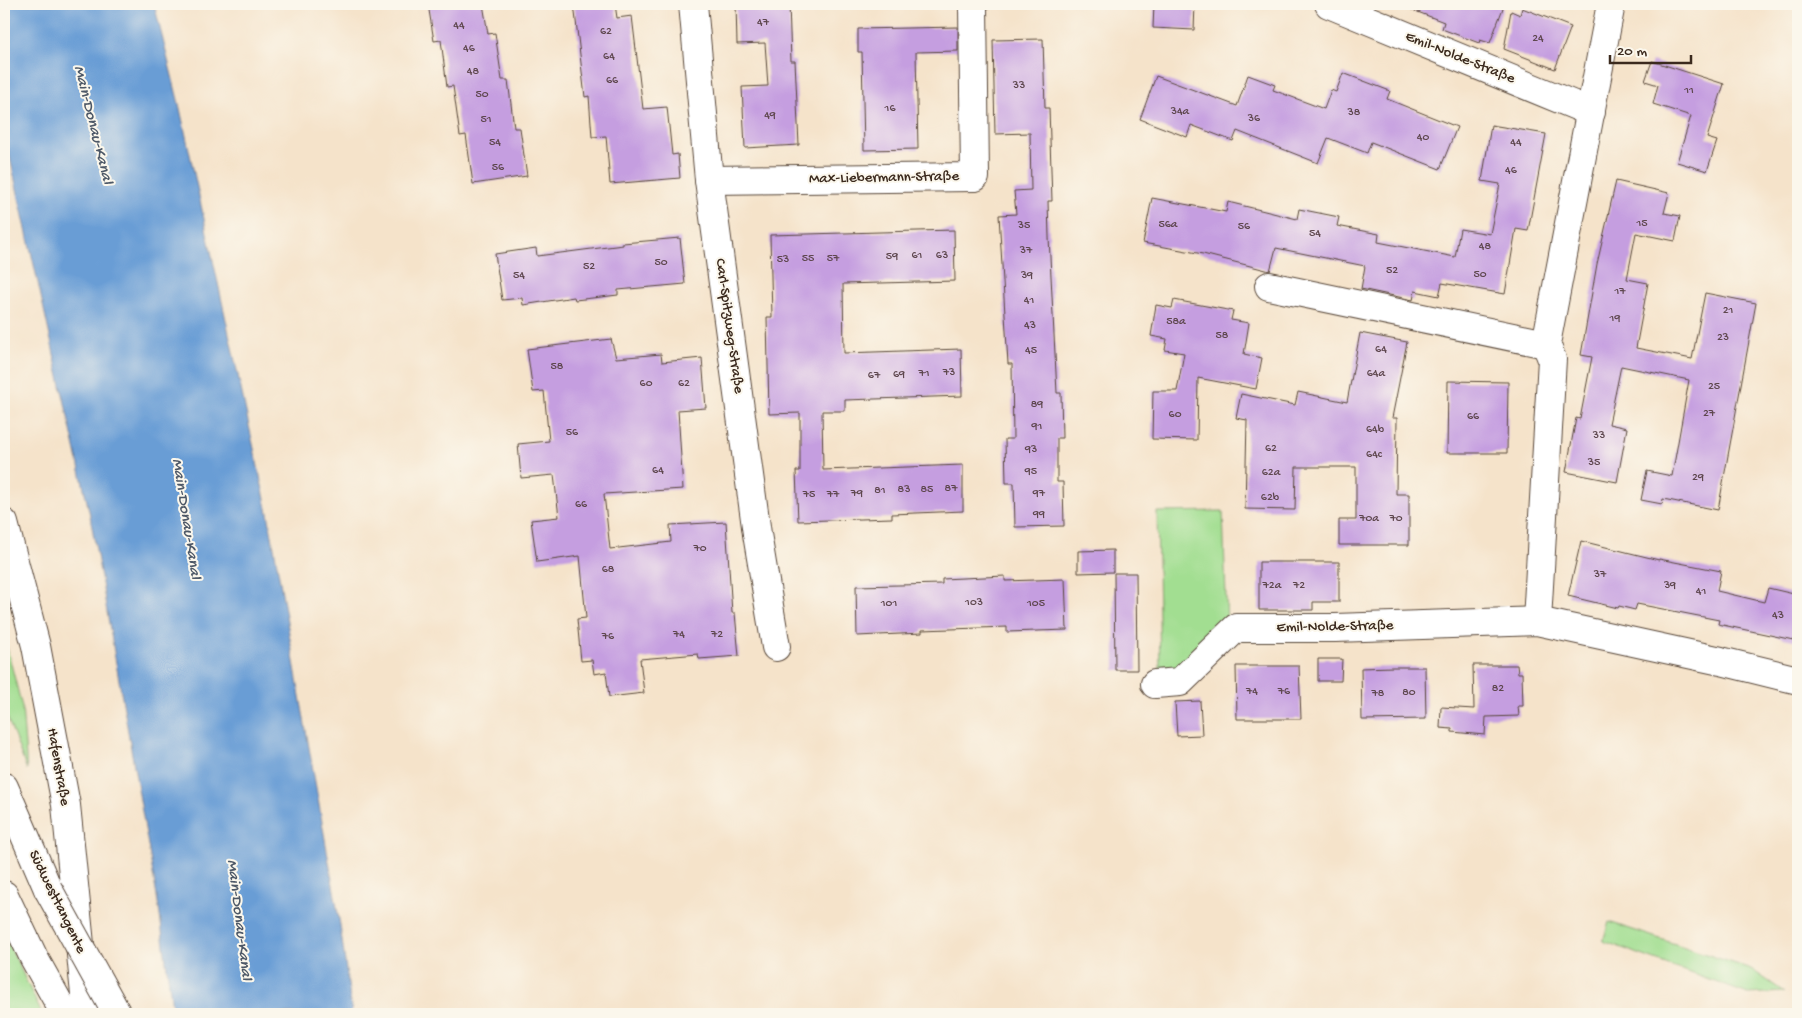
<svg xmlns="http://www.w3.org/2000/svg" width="1802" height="1018" viewBox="0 0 1802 1018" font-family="'Gochi Hand',sans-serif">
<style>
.green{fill:#a2de91;stroke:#6e8458}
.water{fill:#699dd5;stroke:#52647a}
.building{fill:#c59ee0}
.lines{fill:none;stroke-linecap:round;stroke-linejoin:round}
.minor-casing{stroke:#574638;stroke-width:30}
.trunk-casing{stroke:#574638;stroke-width:30}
.minor{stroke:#fff;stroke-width:28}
.trunk{stroke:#fff;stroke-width:28}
.trunk-bridge-casing{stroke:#574638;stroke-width:30;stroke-linecap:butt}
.trunk-bridge{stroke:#fff;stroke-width:28}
.labels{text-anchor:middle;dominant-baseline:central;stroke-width:4;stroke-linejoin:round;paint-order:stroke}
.number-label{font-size:12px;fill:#5e474e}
.street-label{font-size:15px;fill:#3b2a1e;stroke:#fbf7ec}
.water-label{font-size:16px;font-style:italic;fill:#4d5867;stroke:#fbf7ec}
</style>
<rect width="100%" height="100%" fill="#fbf7ec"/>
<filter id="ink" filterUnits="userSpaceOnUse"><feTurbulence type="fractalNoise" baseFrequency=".02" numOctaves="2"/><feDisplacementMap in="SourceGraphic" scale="10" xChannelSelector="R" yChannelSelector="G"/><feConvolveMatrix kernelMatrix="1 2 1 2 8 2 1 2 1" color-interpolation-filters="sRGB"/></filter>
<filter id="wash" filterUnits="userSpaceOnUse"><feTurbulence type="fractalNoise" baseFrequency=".0096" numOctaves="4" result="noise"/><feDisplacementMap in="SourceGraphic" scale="20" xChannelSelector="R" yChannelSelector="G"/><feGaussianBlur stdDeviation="1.12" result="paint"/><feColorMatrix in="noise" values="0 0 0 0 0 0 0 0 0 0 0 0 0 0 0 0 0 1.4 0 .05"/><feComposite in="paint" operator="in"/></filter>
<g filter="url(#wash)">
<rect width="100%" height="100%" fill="#f5e3ca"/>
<g class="green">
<path d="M1223,511L1227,626L1182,669L1160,671L1157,512Z"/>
<path d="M4,636L22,707L27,770L4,709Z"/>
<path d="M1609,922L1751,969L1784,992L1748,994L1603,941Z"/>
<path d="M4,934L42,1014H4Z"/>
</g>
<path class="water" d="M4,4H154L179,104L268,513L340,925L352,1014H173L159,908L90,515L4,131Z"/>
<g id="blocks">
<g class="building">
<path d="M428,4H483L488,34L495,33L502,80H508L514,128H520L527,176L473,184L466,135L460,136L453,86L447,87L441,40L434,41Z"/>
<path d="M574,4H615L617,18L632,16L643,109L667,107L672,155L678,154L680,178L610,184L606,136L592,137L589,96L585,97Z"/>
<path d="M736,4H789L791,61H795L799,145L745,148L742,87L768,86L765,43L737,44Z"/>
<path d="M1154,4H1195L1194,30L1153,28Z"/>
<path d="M1403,4H1491L1503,8L1490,43L1480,40L1479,43L1442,29L1444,22L1402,6Z"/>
<path d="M1522,8L1571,27L1555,69L1504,49L1511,11L1520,15Z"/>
<path d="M958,27V51L916,52L918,149L864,150L862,52H858V29Z"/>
<path d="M1043,39L1045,108H1049L1052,201H1048L1049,237L1057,393H1061L1062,438H1057V482H1063L1064,526L1015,527L1014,483H1006L1005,439H1013L1012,364H1008L999,215L1016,214L1014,191L1031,190L1030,133L995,134L993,40Z"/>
<path d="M1652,61L1724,84L1707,138L1717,141L1707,171L1677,162L1691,116L1653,104L1658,85L1645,81Z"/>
<path d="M1343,73L1390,91L1387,99L1457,127L1440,169L1371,142L1367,153L1328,138L1318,163L1237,131L1233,141L1191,125L1187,137L1140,119L1156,76L1237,106L1248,75L1275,85L1273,90L1324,109L1331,90L1336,92Z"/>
<path d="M1491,125L1546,134L1528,231L1516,229L1505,294L1442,283L1439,296L1415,291L1413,300L1361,289L1365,266L1276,248L1270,271L1203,254L1143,243L1152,198L1226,212L1228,202L1297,219L1299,209L1339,217L1337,226L1379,234L1378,242L1455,257L1460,229L1490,234L1500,184L1482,181Z"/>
<path d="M1616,181L1669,193L1664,213L1680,216L1675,241L1636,233L1627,279L1648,283L1636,348L1692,359L1705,293L1756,303L1718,510L1663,499L1662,504L1641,500L1647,471L1672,476L1689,380L1621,366L1609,424L1627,428L1617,482L1566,472L1576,418L1580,419L1592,357L1581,355L1597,264Z"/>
<path d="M954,230L955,281L843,284L844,353L961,349L962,396L845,400V411H822L823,470L963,465V511L892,514V518L798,521L796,471H800V413L769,414L767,317H772L770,235Z"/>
<path d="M680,238L685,284L618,290V295L575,300L574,297L523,305L522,298L502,300L495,254L536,248L537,256L623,245V243Z"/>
<path d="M1174,300L1233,311L1231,320L1249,323L1244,354L1262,358L1256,389L1198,378L1197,440L1152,439L1153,391H1177L1184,353L1165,350L1167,339L1151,336L1156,305L1172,308Z"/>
<path d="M1360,333L1407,342L1392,418H1397L1396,494H1409V545H1339V520H1356V467H1296L1295,510L1245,509L1247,420L1236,418L1241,394L1295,405L1298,392L1347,402Z"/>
<path d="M611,339L616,358L661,354L662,362L702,358L706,408L678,410L683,489L604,494L610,549L671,542L670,525L726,522L732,613H735L739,656L699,659L698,654L640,659L644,693L609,697L606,672L594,674L592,660L581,661L577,619L586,618L580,556L537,562L531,520L559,517L554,475L521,478L518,444L549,441L544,391L533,392L527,349Z"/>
<path d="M1448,381L1508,382L1507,453H1447Z"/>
<path d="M1581,541L1659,560V559L1721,571L1717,591L1764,602L1768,588L1798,595V641L1718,624L1719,620L1637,604L1635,610L1619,606L1618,608L1568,596Z"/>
<path d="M1113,550V572L1078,573V551Z"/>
<path d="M1259,562H1339V602H1313V610H1259Z"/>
<path d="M1114,573H1136L1137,670H1115Z"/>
<path d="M1005,576V581L1065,579L1067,630L1007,632V627L922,630V633L857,636L856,586L942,584V579Z"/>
<path d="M1318,659H1342L1341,681H1318Z"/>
<path d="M1473,665H1517L1518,673H1522L1523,706H1518L1519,716L1486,717L1485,735L1452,732V729L1440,728L1441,707L1474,709Z"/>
<path d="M1236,666H1299L1301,719H1237Z"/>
<path d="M1393,667H1425L1426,719L1362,720L1361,668Z"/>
<path d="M1200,701L1202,735L1177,736L1175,702Z"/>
</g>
</g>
</g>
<g filter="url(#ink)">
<use href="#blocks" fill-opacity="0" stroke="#574638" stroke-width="1"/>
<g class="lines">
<defs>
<g id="minor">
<path d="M693,4L709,180L757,534L776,647"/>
<path d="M1329,4L1591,112"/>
<path d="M709,180L975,177L973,4"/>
<path d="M1269,286L1546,344"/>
<path d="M1537,621L1552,359L1546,344L1611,4"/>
<path d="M1155,684L1180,682L1236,628H1335L1537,621L1721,661L1798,680"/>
</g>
<g id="trunk">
<path d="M4,523L36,646L66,805L87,1014"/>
<path d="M4,787L48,889"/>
<path d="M4,895L34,958L65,1014"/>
</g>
</defs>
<use href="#minor" class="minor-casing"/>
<use href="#trunk" class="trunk-casing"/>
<use href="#minor" class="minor"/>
<use href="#trunk" class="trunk"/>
<defs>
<path id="trunk-bridge" d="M48,889L117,1014"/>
</defs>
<use href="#trunk-bridge" class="trunk-bridge-casing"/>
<use href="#trunk-bridge" class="trunk-bridge"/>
</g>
</g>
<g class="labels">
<g class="number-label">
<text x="763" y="23">47</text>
<text x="459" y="26">44</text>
<text x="606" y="32">62</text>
<text x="1538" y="39">24</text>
<text x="469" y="49">46</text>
<text x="609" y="57">64</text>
<text x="473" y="72">48</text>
<text x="612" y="81">66</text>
<text x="1019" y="86">33</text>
<text x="1689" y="91">11</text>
<text x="482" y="95">50</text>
<text x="890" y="109">16</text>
<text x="1180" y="112">34a</text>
<text x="1354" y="113">38</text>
<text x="770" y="116">49</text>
<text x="1254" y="119">36</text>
<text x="486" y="120">51</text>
<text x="1423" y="138">40</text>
<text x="495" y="143">54</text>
<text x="1516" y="143">44</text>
<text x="498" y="168">56</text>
<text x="1511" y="171">46</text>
<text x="1642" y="224">15</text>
<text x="1168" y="225">56a</text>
<text x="1024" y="226">35</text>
<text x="1244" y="227">56</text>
<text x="1315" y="234">54</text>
<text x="1485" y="247">48</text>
<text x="1026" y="251">37</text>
<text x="917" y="256">61</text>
<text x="942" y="256">63</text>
<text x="892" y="257">59</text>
<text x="808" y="259">55</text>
<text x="833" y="259">57</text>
<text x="783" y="260">53</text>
<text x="661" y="263">50</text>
<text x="589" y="267">52</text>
<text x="1392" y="271">52</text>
<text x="1480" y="275">50</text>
<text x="519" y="276">54</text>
<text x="1027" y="276">39</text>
<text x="1620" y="292">17</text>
<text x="1029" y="301">41</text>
<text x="1728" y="311">21</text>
<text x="1615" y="319">19</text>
<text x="1176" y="322">58a</text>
<text x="1030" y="326">43</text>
<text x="1222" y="336">58</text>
<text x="1723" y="338">23</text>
<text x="1381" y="350">64</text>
<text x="1031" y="351">45</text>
<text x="557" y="367">58</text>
<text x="949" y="373">73</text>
<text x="924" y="374">71</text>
<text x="1376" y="374">64a</text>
<text x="899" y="375">69</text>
<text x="874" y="376">67</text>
<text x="646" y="384">60</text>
<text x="684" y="384">62</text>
<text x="1714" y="387">25</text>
<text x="1037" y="405">89</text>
<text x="1709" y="414">27</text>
<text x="1175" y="415">60</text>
<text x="1473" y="417">66</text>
<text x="1037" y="427">91</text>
<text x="1375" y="430">64b</text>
<text x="572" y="433">56</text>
<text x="1599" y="436">33</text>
<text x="1271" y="449">62</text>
<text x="1031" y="450">93</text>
<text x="1374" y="455">64c</text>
<text x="1594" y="463">35</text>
<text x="658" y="471">64</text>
<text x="1031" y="472">95</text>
<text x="1271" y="473">62a</text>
<text x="1698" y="478">29</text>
<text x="951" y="489">87</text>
<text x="904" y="490">83</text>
<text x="927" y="490">85</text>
<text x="880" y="491">81</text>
<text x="857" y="494">79</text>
<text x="1039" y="494">97</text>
<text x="809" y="495">75</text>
<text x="833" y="495">77</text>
<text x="1270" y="498">62b</text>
<text x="581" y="505">66</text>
<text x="1039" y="515">99</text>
<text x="1369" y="519">70a</text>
<text x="1396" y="519">70</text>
<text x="700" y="549">70</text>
<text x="608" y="570">68</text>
<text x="1600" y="575">37</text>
<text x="1272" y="586">72a</text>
<text x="1299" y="586">72</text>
<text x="1670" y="586">39</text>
<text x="1701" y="592">41</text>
<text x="974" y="603">103</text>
<text x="889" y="604">101</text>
<text x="1036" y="604">105</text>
<text x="1778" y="616">43</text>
<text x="679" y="635">74</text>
<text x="717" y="635">72</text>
<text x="608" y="637">76</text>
<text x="1498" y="689">82</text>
<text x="1252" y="692">74</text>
<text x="1284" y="692">76</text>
<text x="1409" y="693">80</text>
<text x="1378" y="694">78</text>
</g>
<g class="street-label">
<text transform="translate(1460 58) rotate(22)">Emil-Nolde-Straße</text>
<text transform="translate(884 178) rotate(-1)">Max-Liebermann-Straße</text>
<text transform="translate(729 326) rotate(82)">Carl-Spitzweg-Straße</text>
<text transform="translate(1335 627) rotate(-1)">Emil-Nolde-Straße</text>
<text transform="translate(58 767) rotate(80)">Hafenstraße</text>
<text transform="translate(57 902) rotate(64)">Südwesttangente</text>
</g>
<g class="water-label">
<text transform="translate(92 125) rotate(76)">Main-Donau-Kanal</text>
<text transform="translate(185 519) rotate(81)">Main-Donau-Kanal</text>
<text transform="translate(238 920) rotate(83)">Main-Donau-Kanal</text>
</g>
</g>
<rect width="1802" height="1018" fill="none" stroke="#fbf7ec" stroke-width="20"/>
<path d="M1610 55v8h81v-8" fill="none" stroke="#3b2a1e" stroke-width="2.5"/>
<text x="1617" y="55" font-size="15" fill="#3b2a1e" stroke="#fbf7ec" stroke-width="4" paint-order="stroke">20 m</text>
</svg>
